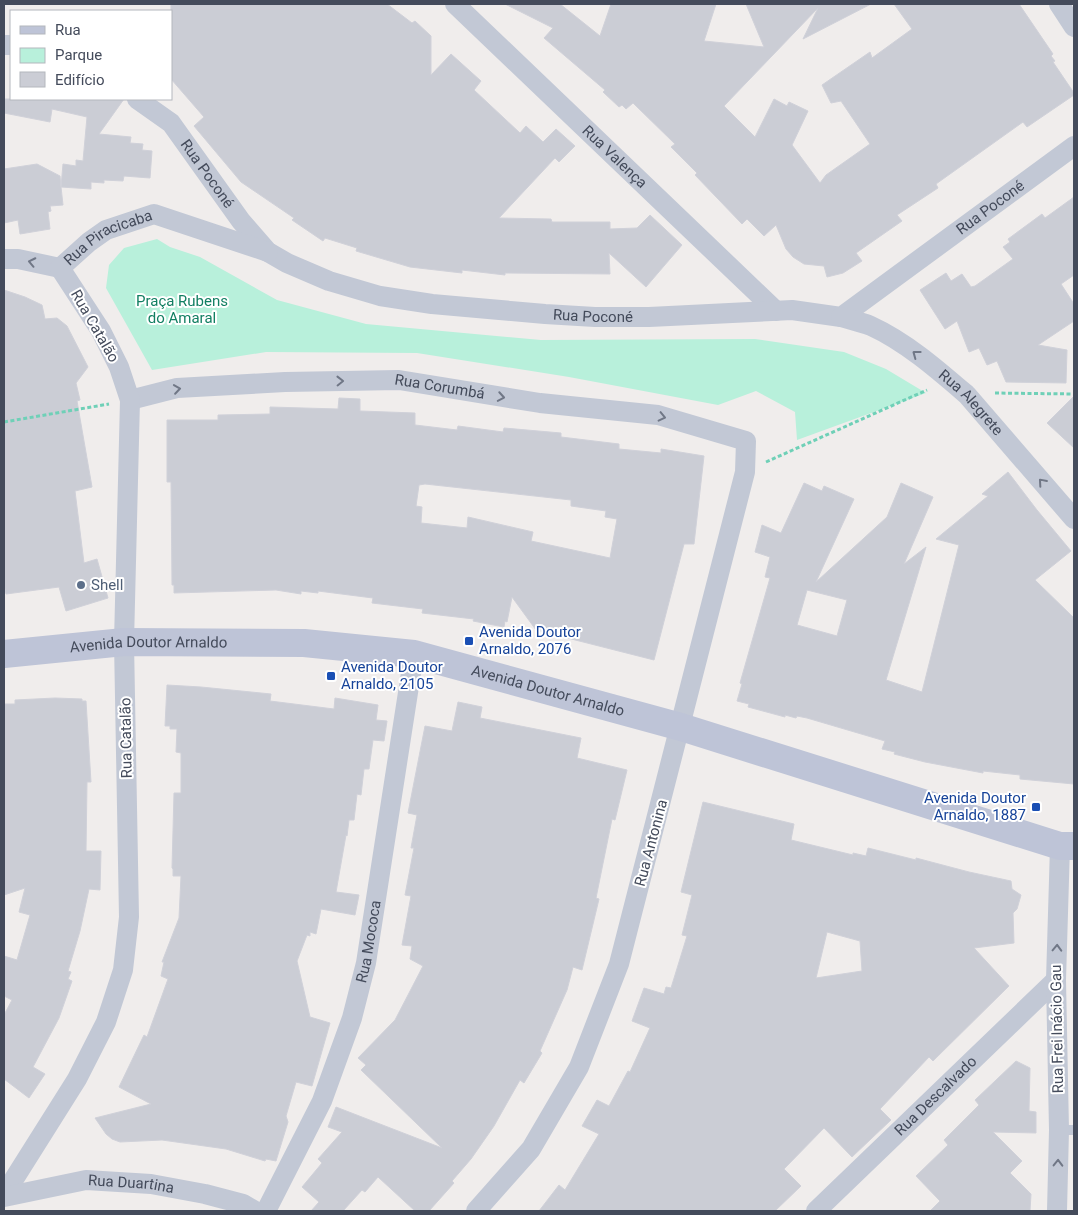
<svg xmlns="http://www.w3.org/2000/svg" width="1078" height="1215" viewBox="0 0 1078 1215" font-family="Roboto,sans-serif">
<style>
.green{fill:#b8f0db}
.building{fill:#cbcdd5;stroke:#d0d1d9;fill-rule:evenodd}
.lines{fill:none;stroke-linecap:round;stroke-linejoin:round}
.path{stroke:#6fd0b7;stroke-width:3;stroke-dasharray:4 2.5;stroke-linecap:butt}
.lane{stroke:#c2c8d5;stroke-width:10}
.street{stroke:#c2c8d5;stroke-width:20}
.secondary{stroke:#bec4d7;stroke-width:28}
.oneway{stroke:#707786}
.service-dot{fill:#5c6f8a;stroke:#fff;stroke-width:2}
.transit-dot{fill:#1a4fb4;stroke:#fff;stroke-width:2}
.labels{text-anchor:middle;dominant-baseline:central;stroke-width:4;stroke-linejoin:round;paint-order:stroke}
.street-label{font-size:15px;fill:#444b5b;stroke:#fff}
.park-label{font-size:15px;fill:#127f62;stroke:#fff}
.service-label{font-size:15px;fill:#4e5e75;stroke:#fff;text-anchor:start}
.transit-label{font-size:15px;fill:#164399;stroke:#fff;text-anchor:start}
</style>
<rect width="100%" height="100%" fill="#f0edec"/>
<path class="green" d="M157,239L170,247L200,257L277,300L366,324L541,340L755,339L844,352L886,369L926,393L797,440L795,412L756,391L718,405L569,377L417,353L266,352L152,370L106,288L109,265L124,248Z"/>
<g class="building">
<path d="M171,4H387L412,23L415,21L431,36V75L451,54L481,81L474,90L520,133L526,126L543,142L556,129L575,146L559,162L555,158L499,218L551,219L552,222H610V229L637,228L650,215L682,245L646,287L609,253L610,274L505,273V275L462,270V273L410,267L356,251L357,248L325,238L323,241L292,220L294,218L241,182L194,126L204,117L171,79Z"/>
<path d="M505,4H560L600,36L611,4H716L704,41L764,47L746,4H871L803,39L818,8L724,106L755,137L774,99L787,106L789,102L808,111L792,145L820,183L826,175L870,144L841,101L831,103L822,85L870,52L872,58L912,29L894,4H1019L1053,54L1051,56L1055,61L1053,62L1074,93V95L1027,127L1023,122L936,184L938,188L897,215L902,221L856,253L862,261L843,273L827,277L824,266L804,264L793,257L786,249L776,225L764,236L747,219L742,224L695,175L697,173L671,147L675,144L633,103L626,109L622,105L619,107L603,92L605,90L544,38L553,28Z"/>
<path d="M4,99H124L99,134L131,137L130,143L143,144L142,150L152,151L150,178L124,176L123,181L104,180V183L91,182V189L61,187L63,205L50,206L51,211L48,212L50,229L20,234L18,220L4,223V169L37,164L60,176L61,187L63,164L76,166V160L83,161L87,117L52,109L50,122L4,113Z"/>
<path d="M1074,197V275L1061,284L1074,304V321L1038,345L1067,350L1066,383L1006,382L997,361L987,365L979,348L969,352L957,321L945,329L920,290L946,273L951,281L962,274L971,287L975,286L1013,259L1003,247L1010,242L1008,239L1042,214L1045,218Z"/>
<path d="M4,290L25,297L42,305L45,319L57,318L67,326L88,367L76,383L80,400L77,401L92,487L75,491L84,563L97,559L108,598L66,611L59,587L6,594L4,584Z"/>
<path d="M1074,396V448L1047,423Z"/>
<path d="M339,398L360,399V411L415,413V425L457,430L458,426L503,432L504,428L561,433V437L619,444V449L661,453V449L704,456L694,544H684L654,660L536,630L512,597L507,622L505,621L504,627L473,621L474,619L422,613L423,609L372,603L373,598L318,591V593L301,591V594L276,590L174,593V585H172L171,482H167V420H218V415L270,414V407L338,409ZM425,484L571,500V506L606,511L605,517L617,519L610,558L531,541L533,532L468,517L467,528L421,523L422,507L416,506L419,485Z"/>
<path d="M1008,472L1037,510L1071,551L1035,580L1074,618V784L1020,779V775L983,771V773L925,762L894,754L895,752L882,749L885,741L807,718L797,716L796,718L785,715V717L748,707L749,704L737,701L742,684L740,683L770,578L765,577L770,557L755,552L762,525L781,533L804,483L822,491L824,486L854,499L816,582L887,517L901,483L933,497L904,564L926,547L886,680L922,692L959,545L936,539L988,496L982,494ZM807,590L847,600L837,636L797,625Z"/>
<path d="M167,685L201,687L271,694L270,701L334,709L335,698L378,705L376,720L387,721L384,741L373,740L369,769H364L361,795L357,794L354,820H349L347,836L346,835L336,892L359,895L355,915L321,909L316,934L310,932V936L307,935L297,961L310,1017L330,1023L312,1086L296,1082L286,1116L288,1122L276,1161L266,1159L265,1161L226,1149L162,1140L120,1142L112,1139L106,1134L95,1118L151,1104L119,1087L144,1035L147,1037L168,979L161,976L164,962H162L179,918L181,876H173V869L172,868L174,793H181V753L176,752L177,729H170V726H165Z"/>
<path d="M55,698L82,699V701H86L91,782H87L86,851H101L100,890L89,889L80,931L68,971L71,972L68,979L72,981L59,1018L33,1067L45,1074L29,1098L4,1079V1015L12,1000L4,996V956L17,960L30,915L19,912L25,888L4,895V704H15V700Z"/>
<path d="M458,702L482,707L480,718L581,738L577,758L627,770L615,820L612,819L596,898L599,899L582,970L573,967L567,990L540,1051L542,1053L524,1083L520,1080L494,1126L471,1159L452,1181L454,1183L429,1211H415L378,1177L365,1192L362,1190L343,1211H311L319,1202L302,1187L322,1163L318,1159L342,1132L328,1127L336,1107L442,1148L361,1070L366,1065L358,1058L395,1020L423,966L410,959L412,946L402,945L411,896L405,895L414,848H411L417,815L408,813L425,726L452,731Z"/>
<path d="M703,802L794,824L791,840L853,855V853L866,856L868,848L916,860V858L969,872L1011,881L1012,889L1021,895L1017,909L1013,913L1014,943L974,948L1009,986L933,1061L929,1057L880,1109L891,1120L852,1157L824,1128L784,1169L801,1186L775,1211H539L559,1185L565,1190L599,1134L582,1126L597,1100L609,1106L628,1071L630,1072L650,1028L632,1021L644,988L664,994L666,987L671,988L687,936L682,935L692,895L681,892ZM827,932L860,941L862,971L816,978Z"/>
<path d="M1016,1061L1030,1068L1029,1111L1036,1112V1133L993,1132L1022,1161L1010,1173L1031,1194L1030,1211H930L940,1201L916,1176L948,1145L944,1140L979,1105L975,1100Z"/>
</g>
<g class="lines">
<g class="path">
<path d="M995,393L1074,394"/>
<path d="M4,422L109,404"/>
<path d="M766,462L927,390"/>
</g>
<path class="lane" d="M1059,1130H1074"/>
<g class="street">
<path id="s1" d="M455,4L776,311"/>
<path d="M1059,4L1074,27"/>
<path d="M4,45H11"/>
<path id="s2" d="M137,99L171,123L241,221L268,252L287,263L329,281L380,296L432,304L545,314L595,317H649L792,310L841,317L1074,146"/>
<path d="M4,259H18L60,268"/>
<path id="s3" d="M60,268L89,242L106,230L154,214L268,252"/>
<path id="s4" d="M841,317C851,320 861,322 871,326C906,342 938,370 967,395L1074,519"/>
<path id="s5" d="M130,400L177,388L285,382L399,380L540,403L658,415L746,441L745,472L619,964L579,1067L531,1149L476,1211"/>
<path d="M4,1195L77,1079L106,1022L123,970L129,917L124,642L130,400L119,367L101,331L60,268"/>
<path id="s6" d="M4,1197L86,1180L151,1184L205,1194L243,1204L255,1211"/>
<path id="s7" d="M266,1211L322,1101L352,1018L366,963L414,654"/>
<path id="s8" d="M816,1211L1056,980"/>
<path d="M1057,1211L1059,1130L1056,980L1060,846"/>
</g>
<path class="secondary" id="s9" d="M4,654L124,642L304,643L414,654L681,727L1060,846H1074"/>
</g>
<defs><path id="oneway-chevron" d="M-2-3.5L2.5 0L-2 3.5" fill="none" stroke-width="1.6" stroke-linecap="round" stroke-linejoin="round" transform="scale(1.25)"/></defs>
<g class="oneway">
<use href="#oneway-chevron" transform="translate(32 262) rotate(-168)"/>
<use href="#oneway-chevron" transform="translate(916 354) rotate(-143)"/>
<use href="#oneway-chevron" transform="translate(340 381) rotate(-1)"/>
<use href="#oneway-chevron" transform="translate(177 389) rotate(-8)"/>
<use href="#oneway-chevron" transform="translate(501 397) rotate(10)"/>
<use href="#oneway-chevron" transform="translate(662 417) rotate(13)"/>
<use href="#oneway-chevron" transform="translate(1042 482) rotate(-131)"/>
<use href="#oneway-chevron" transform="translate(1057 948) rotate(-88)"/>
<use href="#oneway-chevron" transform="translate(1058 1163) rotate(-89)"/>
</g>
<circle class="service-dot" cx="81" cy="585" r="5"/>
<g class="transit-dot">
<rect x="464" y="636" width="10" height="10" rx="2.5"/>
<rect x="326" y="671" width="10" height="10" rx="2.5"/>
<rect x="1031" y="802" width="10" height="10" rx="2.5"/>
</g>
<g class="labels">
<g class="street-label">
<text stroke="none"><textPath href="#s1" startOffset="221">Rua Valença</textPath></text>
<text stroke="none"><textPath href="#s2" startOffset="104">Rua Poconé</textPath></text>
<text stroke="none"><textPath href="#s2" startOffset="972">Rua Poconé</textPath></text>
<text stroke="none"><textPath href="#s3" startOffset="58">Rua Piracicaba</textPath></text>
<text stroke="none"><textPath href="#s2" startOffset="538">Rua Poconé</textPath></text>
<text transform="translate(95 326) rotate(60)">Rua Catalão</text>
<text stroke="none"><textPath href="#s5" startOffset="312">Rua Corumbá</textPath></text>
<text stroke="none"><textPath href="#s4" startOffset="158">Rua Alegrete</textPath></text>
<text stroke="none"><textPath href="#s9" startOffset="145">Avenida Doutor Arnaldo</textPath></text>
<text stroke="none"><textPath href="#s9" startOffset="550">Avenida Doutor Arnaldo</textPath></text>
<text transform="translate(126 738) rotate(-91)">Rua Catalão</text>
<text transform="translate(651 843) rotate(-75)">Rua Antonina</text>
<text stroke="none"><textPath href="#s7" startOffset="290">Rua Mococa</textPath></text>
<text transform="translate(1057 1029) rotate(-91)">Rua Frei Inácio Gau</text>
<text stroke="none"><textPath href="#s8" startOffset="166">Rua Descalvado</textPath></text>
<text stroke="none"><textPath href="#s6" startOffset="129">Rua Duartina</textPath></text>
</g>
<g class="park-label">
<text x="182" y="301">Praça Rubens<tspan x="182" dy="17">do Amaral</tspan></text>
</g>
<g class="service-label">
<text x="91" y="585">Shell</text>
</g>
<g class="transit-label">
<text x="479" y="632">Avenida Doutor<tspan x="479" dy="17">Arnaldo, 2076</tspan></text>
<text x="341" y="667">Avenida Doutor<tspan x="341" dy="17">Arnaldo, 2105</tspan></text>
<text x="1026" y="798" text-anchor="end">Avenida Doutor<tspan x="1026" dy="17">Arnaldo, 1887</tspan></text>
</g>
</g>
<rect width="1078" height="1215" fill="none" stroke="#444b5b" stroke-width="10"/>
<rect x="10" y="10" width="162" height="90" fill="#ffffff" stroke="#b4b7bd"/>
<rect x="20" y="26" width="25" height="8" fill="#bec4d7" stroke="#b4b7bd"/>
<text x="55" y="35" font-size="15" fill="#444b5b">Rua</text>
<rect x="20" y="48" width="25" height="15" fill="#b8f0db" stroke="#b4b7bd"/>
<text x="55" y="60" font-size="15" fill="#444b5b">Parque</text>
<rect x="20" y="72" width="25" height="15" fill="#cbcdd5" stroke="#b4b7bd"/>
<text x="55" y="85" font-size="15" fill="#444b5b">Edifício</text>
</svg>
